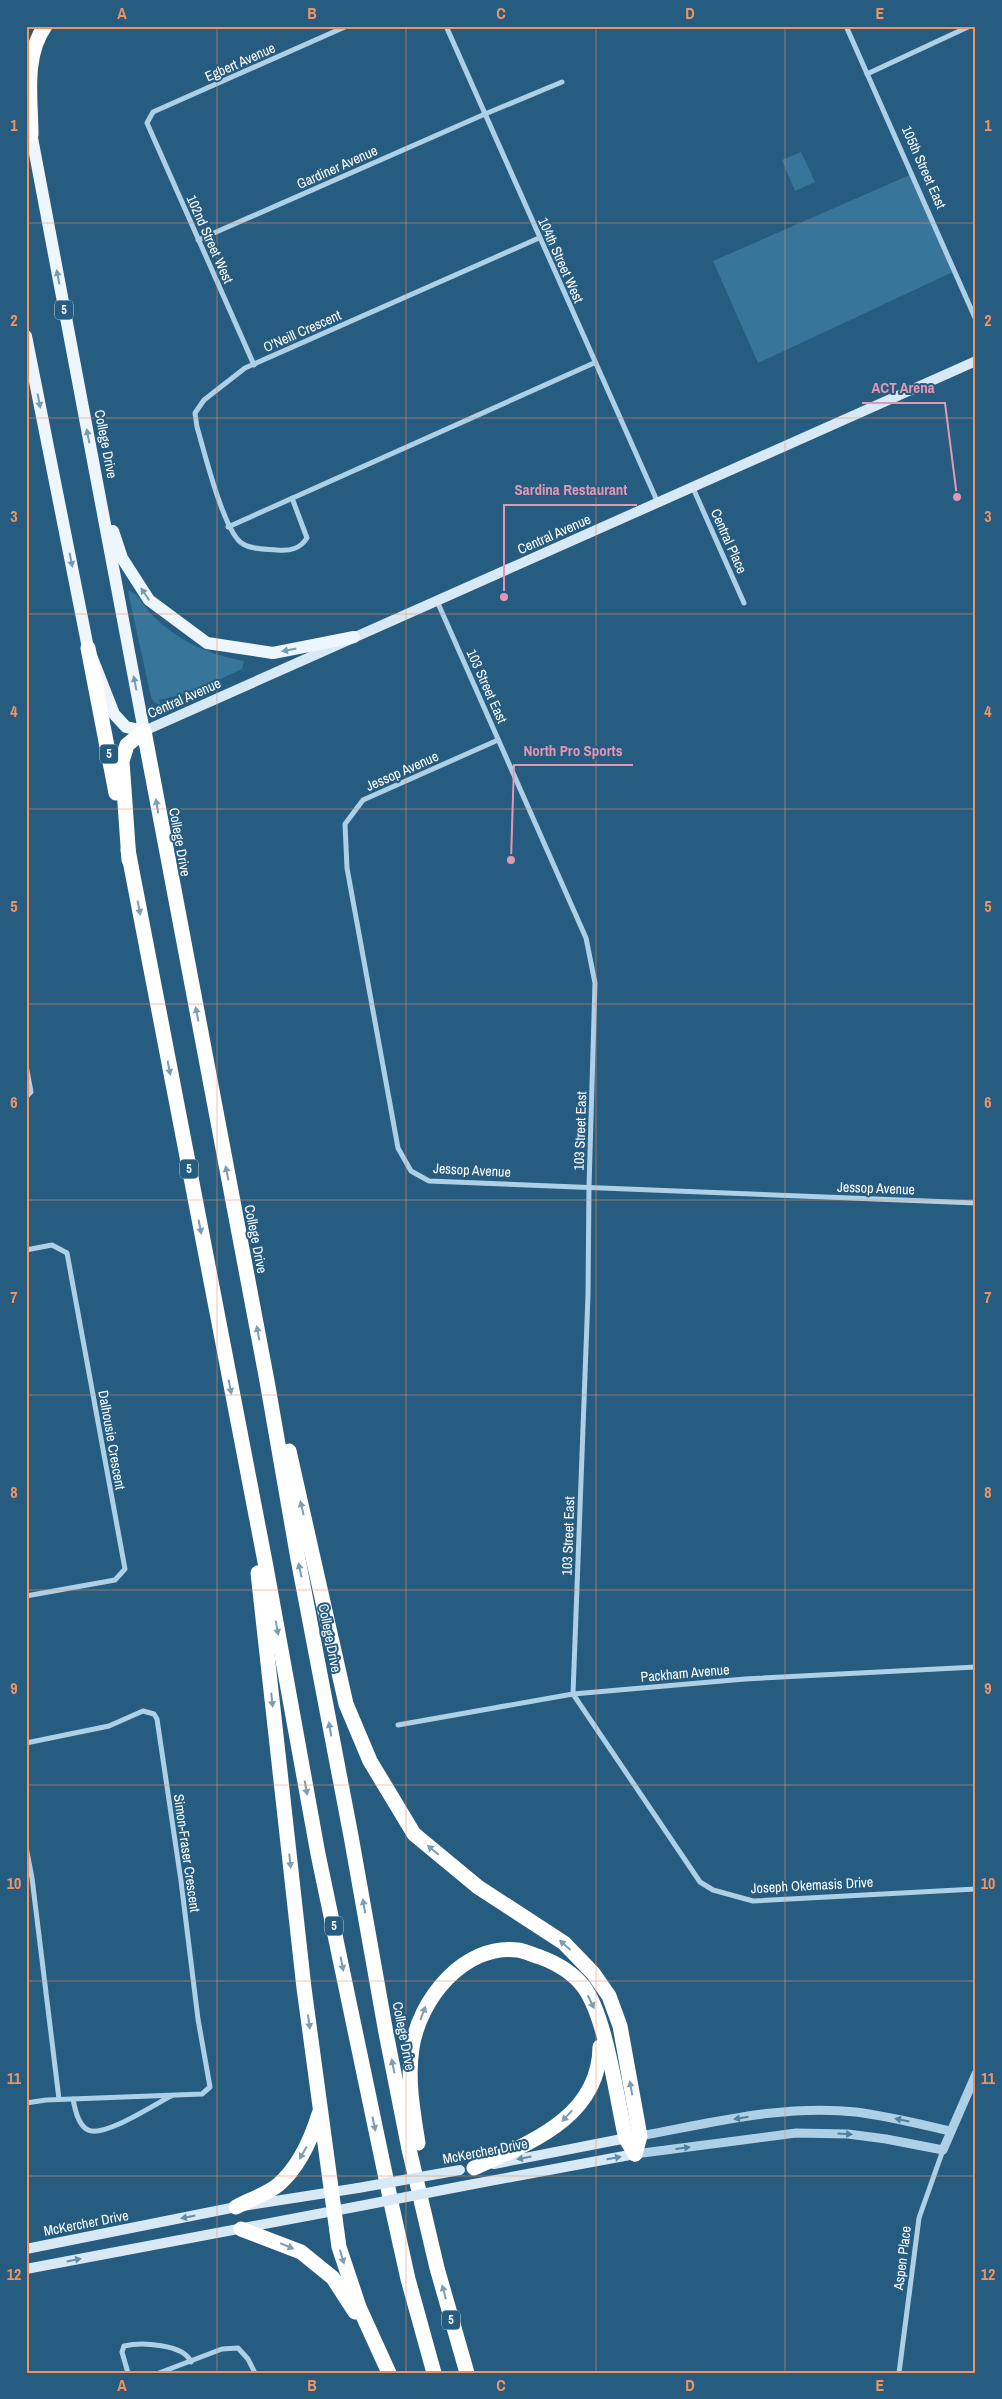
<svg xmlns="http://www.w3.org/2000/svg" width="1002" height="2399" viewBox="0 0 1002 2399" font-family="'Archivo Narrow',sans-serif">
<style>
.green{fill:#37759b}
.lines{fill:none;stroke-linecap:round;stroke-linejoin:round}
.minor{stroke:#add0e6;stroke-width:5}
.tertiary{stroke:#add0e6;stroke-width:9}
.secondary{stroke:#d6e9f5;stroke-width:10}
.primary{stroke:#eef6fd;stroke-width:12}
.motorway{stroke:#fff;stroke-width:15}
.secondary-bridge{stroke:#d6e9f5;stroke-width:10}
.oneway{fill:#769ab2}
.oneway2{fill:#7d9db3}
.oneway3{fill:#4e7f9f}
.oneway4{fill:#648da9}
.grid{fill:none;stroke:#f09361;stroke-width:1;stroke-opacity:0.55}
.labels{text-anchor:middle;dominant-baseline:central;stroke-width:4;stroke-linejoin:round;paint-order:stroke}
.shield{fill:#265c80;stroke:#beced9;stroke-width:1}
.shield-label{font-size:12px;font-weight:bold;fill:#fff}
.street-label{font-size:14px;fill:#fff;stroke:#265c80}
.leader{fill:none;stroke:#e497b5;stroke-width:2}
.callout-dot{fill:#e497b5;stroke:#265c80;stroke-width:2}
.callout-label{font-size:15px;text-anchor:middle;font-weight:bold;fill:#e497b5;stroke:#265c80;stroke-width:4;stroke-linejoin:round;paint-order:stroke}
.neatline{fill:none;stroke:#f09361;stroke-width:2}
.grid-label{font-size:16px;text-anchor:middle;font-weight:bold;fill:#f09361}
</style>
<rect width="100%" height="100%" fill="#265c80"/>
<g class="green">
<path d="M801,152L815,182L795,191L782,160Z"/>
<path d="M912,174L955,271L758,363L713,261Z"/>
<path d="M129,590C138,594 145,608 152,615C181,643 206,653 244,661L242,669L192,692L159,700L161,704L190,696C179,701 158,713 151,697L128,592Z"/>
</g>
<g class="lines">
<g class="minor">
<path d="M446,26L658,503"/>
<path d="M846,26L976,320"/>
<path d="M867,74L970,26"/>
<path d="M198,240L485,114L562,82"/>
<path d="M254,365L147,123L153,112L347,26"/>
<path d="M693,488L744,603"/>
<path d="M292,498L307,538C300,549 290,551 277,550C266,549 253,550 243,544C224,534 204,450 197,427L195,413L204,400L245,368L539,238"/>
<path d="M228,527L594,363"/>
<path d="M437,601L586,938L595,983L589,1187L588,1295L573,1694L700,1882L713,1890L753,1901L976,1889"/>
<path d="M498,740L363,800L345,824L347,868L398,1148L411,1171L429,1181L976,1203"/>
<path d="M26,1065L31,1092L26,1097"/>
<path d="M26,1250L52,1245L67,1253L125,1569L115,1580L26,1596"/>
<path d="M398,1725L573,1694L745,1679L976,1667"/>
<path d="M26,1743L109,1726L143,1711L154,1714L157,1719L181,1881L198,2019L210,2087L202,2094L46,2100L26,2103"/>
<path d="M26,1847L32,1878L59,2099"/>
<path d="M73,2099C75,2109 78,2125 88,2130C104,2138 155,2104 171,2096"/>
<path d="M128,2373L122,2352L124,2346C141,2342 184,2344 191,2362"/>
<path d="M159,2373L222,2349L238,2348L248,2359L255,2373"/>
<path d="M899,2373L919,2218L943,2150"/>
</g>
<g class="tertiary">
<path d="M640,2136C711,2123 784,2104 856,2112C888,2116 919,2124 950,2131"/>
<path d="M635,2154L796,2133L848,2134L886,2139L943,2150L976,2074"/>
</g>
<g class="secondary">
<path d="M144,731L976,361"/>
<path d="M494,2164L632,2137"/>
<path d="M463,2186L635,2154"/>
<path d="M26,2249L236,2207L358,2188"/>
<path d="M26,2269L360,2206"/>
</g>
<g class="primary">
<path d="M26,336L88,648L114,714L126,727L144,731L30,127"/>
<path d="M113,531L122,558L149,600L207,643L273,653L354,637"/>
</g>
<g class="motorway">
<path d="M31,135C31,100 23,57 45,26"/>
<path d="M88,648L116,793"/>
<path d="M128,850L266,1567L318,1854L392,2207L408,2279L434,2373"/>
<path d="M129,860L122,761L127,745L144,731L267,1381L298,1559L351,1836L386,2033L409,2149L437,2268L467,2373"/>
<path d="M289,1451L346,1704L370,1761L414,1834L478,1887L564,1943L593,1973L609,1996L620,2026L640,2136L635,2154"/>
<path d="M258,1573L304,1988L339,2247L359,2307L389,2373"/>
<path d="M418,2143C413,2112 407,2079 412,2048C419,2000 464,1943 518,1950C525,1951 533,1955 540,1957C556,1963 572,1972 583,1986C606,2015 617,2101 626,2139L635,2154"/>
<path d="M474,2168C529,2143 599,2118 600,2047"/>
<path d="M236,2207C249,2200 267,2194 278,2185C299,2167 311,2140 319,2114"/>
<path d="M241,2229L301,2252L333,2278L355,2312"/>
</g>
<g class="secondary-bridge">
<path d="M358,2188L460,2170"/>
<path d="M360,2206L463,2186"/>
</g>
</g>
<defs><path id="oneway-solid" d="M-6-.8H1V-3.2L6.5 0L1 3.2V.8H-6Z" transform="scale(1.25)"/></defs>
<g class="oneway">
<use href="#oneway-solid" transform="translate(58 277) rotate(-101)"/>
<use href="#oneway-solid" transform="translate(39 401) rotate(79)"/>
<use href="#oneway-solid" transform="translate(88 436) rotate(-101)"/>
<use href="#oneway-solid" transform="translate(71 560) rotate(79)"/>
<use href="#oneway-solid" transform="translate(145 594) rotate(-124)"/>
<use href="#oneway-solid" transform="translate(289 650) rotate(169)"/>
<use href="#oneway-solid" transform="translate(135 683) rotate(-101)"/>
</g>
<g class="oneway2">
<use href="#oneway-solid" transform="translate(157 806) rotate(-100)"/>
<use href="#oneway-solid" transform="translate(139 908) rotate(79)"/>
<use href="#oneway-solid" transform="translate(197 1014) rotate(-101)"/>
<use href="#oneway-solid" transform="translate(169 1068) rotate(79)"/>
<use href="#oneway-solid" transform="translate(227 1173) rotate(-101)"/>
<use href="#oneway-solid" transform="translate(200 1227) rotate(79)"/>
<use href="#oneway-solid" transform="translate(258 1333) rotate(-101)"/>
<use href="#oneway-solid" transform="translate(230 1387) rotate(79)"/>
<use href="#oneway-solid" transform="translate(302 1508) rotate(-103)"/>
<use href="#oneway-solid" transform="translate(300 1570) rotate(-102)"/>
<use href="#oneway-solid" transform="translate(277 1628) rotate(80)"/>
<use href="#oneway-solid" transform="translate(272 1700) rotate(84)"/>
<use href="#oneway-solid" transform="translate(330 1729) rotate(-100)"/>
<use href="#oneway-solid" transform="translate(306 1788) rotate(80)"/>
<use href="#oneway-solid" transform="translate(433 1850) rotate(-140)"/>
<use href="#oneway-solid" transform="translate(290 1861) rotate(84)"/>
<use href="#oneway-solid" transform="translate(364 1906) rotate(-100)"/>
<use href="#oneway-solid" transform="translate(565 1945) rotate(-139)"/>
<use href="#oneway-solid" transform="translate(342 1964) rotate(79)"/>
<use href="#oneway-solid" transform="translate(591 2002) rotate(64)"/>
<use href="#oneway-solid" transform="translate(423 2013) rotate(-69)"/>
<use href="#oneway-solid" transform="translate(309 2022) rotate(82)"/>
<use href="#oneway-solid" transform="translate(393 2066) rotate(-101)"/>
<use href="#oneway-solid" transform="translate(631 2088) rotate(-100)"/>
<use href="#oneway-solid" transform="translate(567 2116) rotate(133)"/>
<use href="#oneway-solid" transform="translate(374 2124) rotate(78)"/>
<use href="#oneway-solid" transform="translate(303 2153) rotate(120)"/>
<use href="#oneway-solid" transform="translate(287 2246) rotate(23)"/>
<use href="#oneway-solid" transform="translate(342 2257) rotate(73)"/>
<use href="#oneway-solid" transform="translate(444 2292) rotate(-105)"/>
</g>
<g class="oneway3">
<use href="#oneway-solid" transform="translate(741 2118) rotate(171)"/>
<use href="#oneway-solid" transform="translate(902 2120) rotate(-168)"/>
<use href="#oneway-solid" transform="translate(845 2134) rotate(3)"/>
<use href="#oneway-solid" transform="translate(683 2148) rotate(-7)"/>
</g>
<g class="oneway4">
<use href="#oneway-solid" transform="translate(524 2158) rotate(169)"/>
<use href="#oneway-solid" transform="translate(614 2158) rotate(-10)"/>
<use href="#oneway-solid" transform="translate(188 2217) rotate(169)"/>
<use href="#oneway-solid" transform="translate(74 2260) rotate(-11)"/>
</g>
<path class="grid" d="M217,26V2373M406,26V2373M596,26V2373M785,26V2373M26,223H976M26,418H976M26,614H976M26,809H976M26,1004H976M26,1200H976M26,1395H976M26,1590H976M26,1785H976M26,1981H976M26,2176H976"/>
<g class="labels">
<g class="shield">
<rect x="55" y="300.5" width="18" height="19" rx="4"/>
<rect x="100" y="744.5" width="18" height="19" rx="4"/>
<rect x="180" y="1159.5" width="18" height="19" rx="4"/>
<rect x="325" y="1916.5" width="18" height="19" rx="4"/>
<rect x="442" y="2310.5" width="18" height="19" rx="4"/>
</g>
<g class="shield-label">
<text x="64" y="310">5</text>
<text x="109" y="754">5</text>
<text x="189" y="1169">5</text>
<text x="334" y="1926">5</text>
<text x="451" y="2320">5</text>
</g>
<g class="street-label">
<text transform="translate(240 62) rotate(-24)">Egbert Avenue</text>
<text transform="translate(337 167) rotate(-24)">Gardiner Avenue</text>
<text transform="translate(924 167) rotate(66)">105th Street East</text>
<text transform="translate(210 239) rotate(66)">102nd Street West</text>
<text transform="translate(561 260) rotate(66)">104th Street West</text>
<text transform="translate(302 331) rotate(-24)">O'Neill Crescent</text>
<text transform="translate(106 444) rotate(79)">College Drive</text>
<text transform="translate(554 534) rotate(-24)">Central Avenue</text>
<text transform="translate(729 541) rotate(66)">Central Place</text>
<text transform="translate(487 686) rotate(66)">103 Street East</text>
<text transform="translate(184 698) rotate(-24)">Central Avenue</text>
<text transform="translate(402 771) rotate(-24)">Jessop Avenue</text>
<text transform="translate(180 842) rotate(80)">College Drive</text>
<text transform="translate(580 1131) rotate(-88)">103 Street East</text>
<text transform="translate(472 1170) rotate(3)">Jessop Avenue</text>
<text transform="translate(876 1188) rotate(2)">Jessop Avenue</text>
<text transform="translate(256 1239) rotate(79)">College Drive</text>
<text transform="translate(112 1440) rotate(80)">Dalhousie Crescent</text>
<text transform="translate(568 1536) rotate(-88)">103 Street East</text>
<text transform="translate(330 1638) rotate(79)">College Drive</text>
<text transform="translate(685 1673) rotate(-5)">Packham Avenue</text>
<text transform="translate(187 1853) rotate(82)">Simon-Fraser Crescent</text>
<text transform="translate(812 1885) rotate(-3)">Joseph Okemasis Drive</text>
<text transform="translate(404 2036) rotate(79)">College Drive</text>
<text transform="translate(485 2151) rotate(-11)">McKercher Drive</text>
<text transform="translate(86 2223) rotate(-11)">McKercher Drive</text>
<text transform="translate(902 2258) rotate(-83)">Aspen Place</text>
</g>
</g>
<path class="leader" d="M957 497L945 403H862M504 597L504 505H637M511 860L514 765H633"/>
<g class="callout-dot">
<circle cx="957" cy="497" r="5"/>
<circle cx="504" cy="597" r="5"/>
<circle cx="511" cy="860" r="5"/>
</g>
<g class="callout-label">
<text x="903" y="393">ACT Arena</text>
<text x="571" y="495">Sardina Restaurant</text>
<text x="573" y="756">North Pro Sports</text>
</g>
<rect width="1002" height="2399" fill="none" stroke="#265c80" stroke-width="55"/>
<rect x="28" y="28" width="946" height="2344" class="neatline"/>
<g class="grid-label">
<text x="122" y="19">A</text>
<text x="312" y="19">B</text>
<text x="501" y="19">C</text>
<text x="690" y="19">D</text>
<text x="880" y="19">E</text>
<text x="14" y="131">1</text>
<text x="988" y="131">1</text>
<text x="14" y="326">2</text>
<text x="988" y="326">2</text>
<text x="14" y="522">3</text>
<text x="988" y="522">3</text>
<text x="14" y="717">4</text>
<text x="988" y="717">4</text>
<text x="14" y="912">5</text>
<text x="988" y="912">5</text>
<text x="14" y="1108">6</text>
<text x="988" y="1108">6</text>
<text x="14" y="1303">7</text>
<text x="988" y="1303">7</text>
<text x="14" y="1498">8</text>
<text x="988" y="1498">8</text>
<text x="14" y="1694">9</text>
<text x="988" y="1694">9</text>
<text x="14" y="1889">10</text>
<text x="988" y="1889">10</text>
<text x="14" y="2084">11</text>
<text x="988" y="2084">11</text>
<text x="14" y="2280">12</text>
<text x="988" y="2280">12</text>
<text x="122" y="2391">A</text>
<text x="312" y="2391">B</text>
<text x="501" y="2391">C</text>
<text x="690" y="2391">D</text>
<text x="880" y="2391">E</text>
</g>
</svg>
